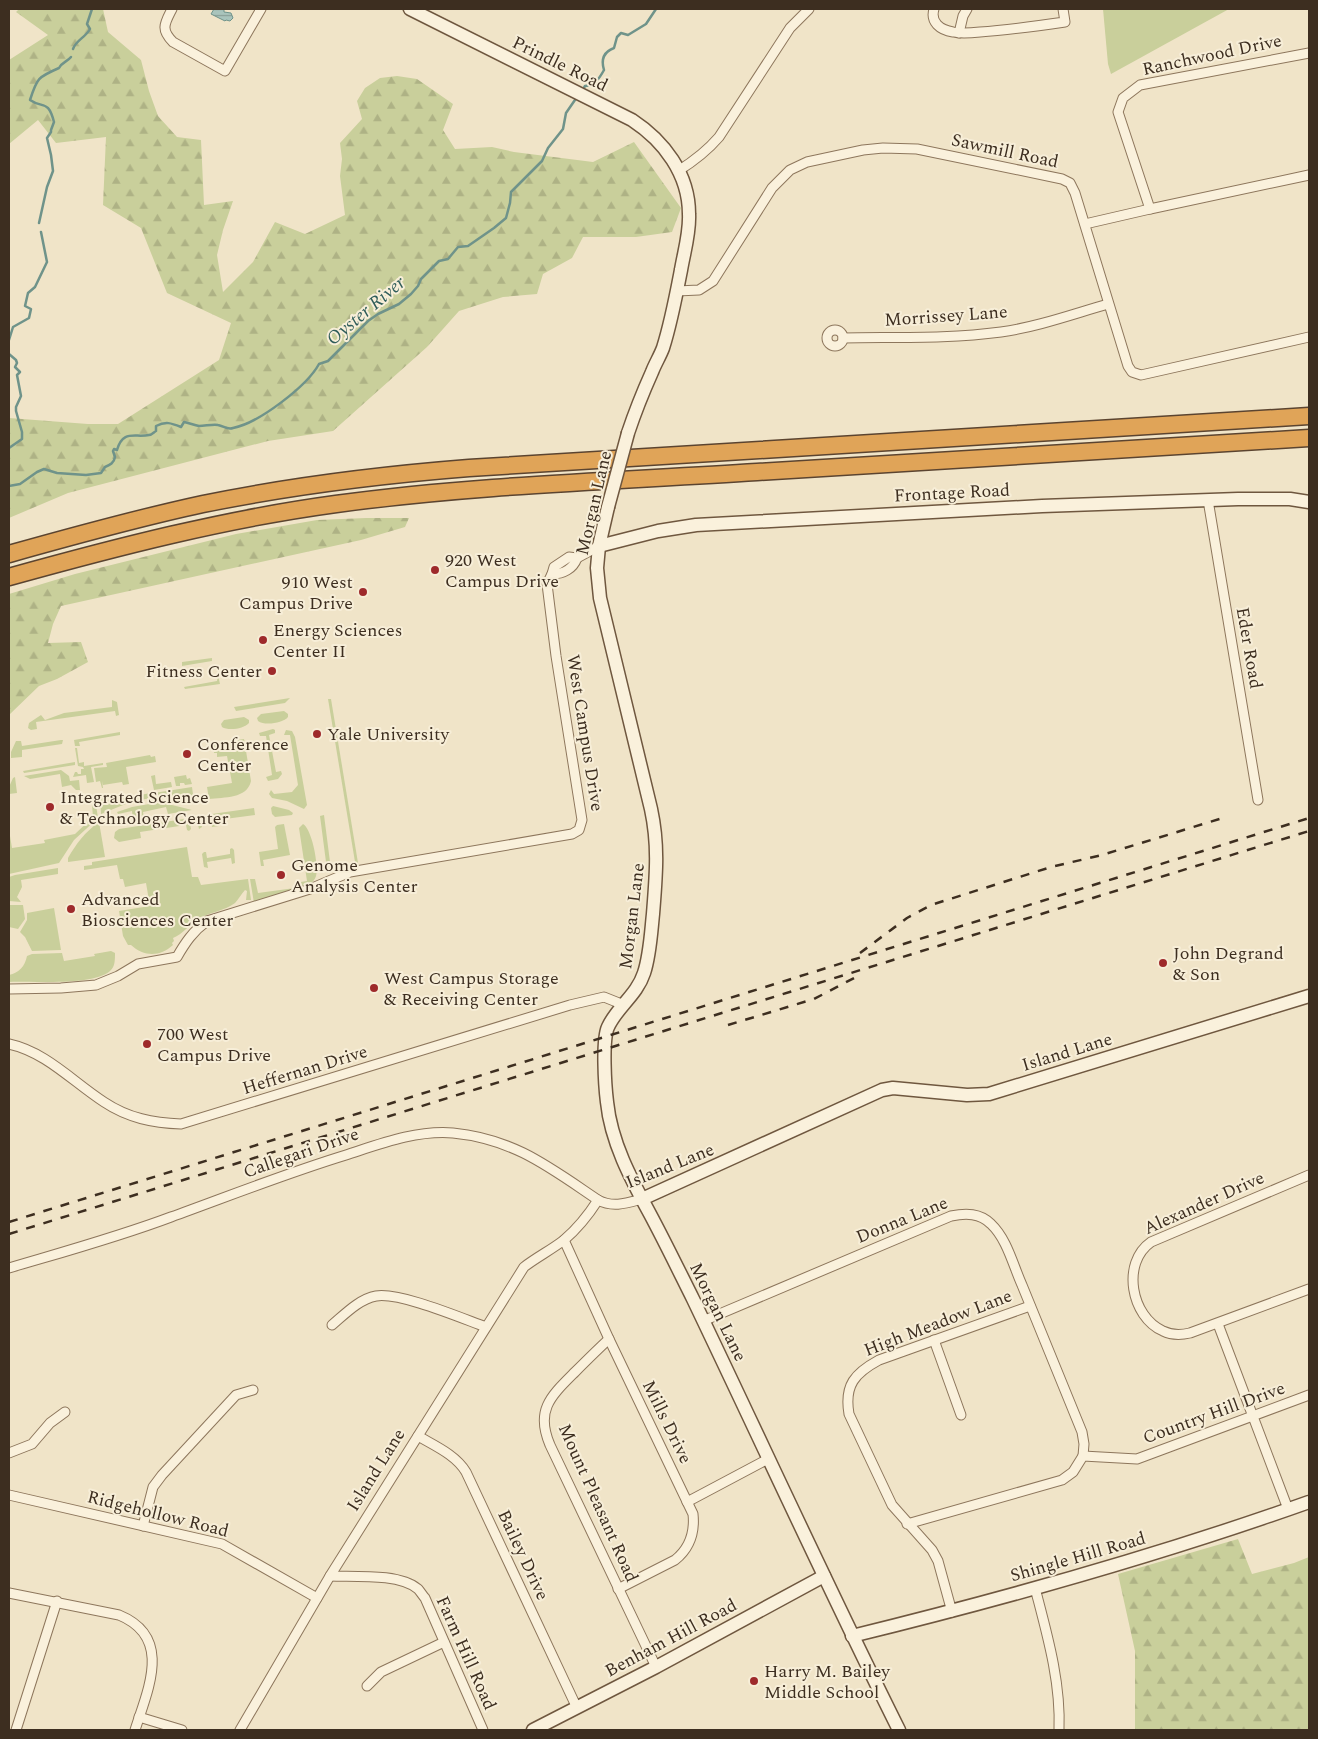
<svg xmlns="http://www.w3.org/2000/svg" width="1318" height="1739" viewBox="0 0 1318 1739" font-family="Spectral,serif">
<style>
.green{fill:#c9cf9b}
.forest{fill:url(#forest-firs)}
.water{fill:url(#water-rules);stroke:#6f938a}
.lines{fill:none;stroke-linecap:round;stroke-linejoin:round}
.stream{stroke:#6f938a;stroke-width:2.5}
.street-casing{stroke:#8d765c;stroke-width:11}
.secondary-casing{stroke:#6f573f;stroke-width:15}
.highway-casing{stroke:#5b4430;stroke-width:19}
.street{stroke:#faf1dc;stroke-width:9}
.secondary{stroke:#faf1dc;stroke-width:12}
.highway{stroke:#e0a458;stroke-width:16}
.rail{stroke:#3d2e20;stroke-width:2.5;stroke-dasharray:9 9;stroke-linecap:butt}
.secondary-bridge-casing{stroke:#6f573f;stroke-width:15;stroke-linecap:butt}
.secondary-bridge{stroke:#faf1dc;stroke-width:12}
.poi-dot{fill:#9e2a2b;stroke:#f7eed8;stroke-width:2}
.labels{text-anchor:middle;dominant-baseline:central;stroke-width:4;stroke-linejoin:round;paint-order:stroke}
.street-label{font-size:18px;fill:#3d2e20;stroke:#f7eed8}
.poi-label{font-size:18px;fill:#3d2e20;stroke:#f7eed8;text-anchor:start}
.water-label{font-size:19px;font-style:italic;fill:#2f5d5a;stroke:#f7eed8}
</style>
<defs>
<pattern id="forest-firs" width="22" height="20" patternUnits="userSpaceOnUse" patternTransform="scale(1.25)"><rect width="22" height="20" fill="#c9cf9b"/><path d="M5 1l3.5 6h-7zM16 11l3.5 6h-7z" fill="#aeb285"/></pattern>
<pattern id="water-rules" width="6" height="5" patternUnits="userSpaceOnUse" patternTransform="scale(1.25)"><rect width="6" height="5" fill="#a9c4bc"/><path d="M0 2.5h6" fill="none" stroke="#8ba098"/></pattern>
</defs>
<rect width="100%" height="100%" fill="#f0e4c8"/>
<g class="green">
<path d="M1103,9H1229L1111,74L1108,64Z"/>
<path d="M212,658V661L182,666V662Z"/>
<path d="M218,675L220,684L185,689L184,687L217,681Z"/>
<path d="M290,698L285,703L236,711L234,707Z"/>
<path d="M328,699H331L360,875L356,868Z"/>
<path d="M112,700L117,702L119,715L116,716L115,711L36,722L37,729L31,730L28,728L29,723L41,715L45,720L64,713L112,707Z"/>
<path d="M284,711L288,714V717C283,723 265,726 258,721L257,718L261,714Z"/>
<path d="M244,717L249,720V723C244,729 228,731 222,727L221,724L224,720Z"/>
<path d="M273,729L275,730V733L269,735L276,772L281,771L282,774L278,779L268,781L266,777L272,775L266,736H260L259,733Z"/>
<path d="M286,730L292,731L295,737L307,805L304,809L287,801L272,798L269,794L271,790L274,794L292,792L298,785L290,735H284Z"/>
<path d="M120,732V735L79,742L80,746H75L74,740Z"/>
<path d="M244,739L251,781C247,799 224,797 209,799L207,787L232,783L227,756L217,757V753H214L213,744Z"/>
<path d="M61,740H63L62,744L22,750V757L11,758V752L16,741H21L22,746Z"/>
<path d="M75,748H77L79,763L84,762V766L103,763V765L91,767L94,782L87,783L86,775L73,777L75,772H77L78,774H81V769H84L83,767L78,766Z"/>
<path d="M150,755L151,757L155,756L156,762L126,767L129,784L123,785L122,782L103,785L102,781L103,788H102L100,781L96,782L94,768L107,767L106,763Z"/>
<path d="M75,762V765L24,773L23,771Z"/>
<path d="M61,770L69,776L70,781L79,780L80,790H76L71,785L62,787L60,774L30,779L24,776Z"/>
<path d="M155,775L156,784L171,782L172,787L154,790L151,776Z"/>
<path d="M186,775L187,779L190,778L192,784L185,785L184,783H180V786H176L174,777Z"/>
<path d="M15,777L17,793L9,794V787L13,778Z"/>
<path d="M192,787L194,802L171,798H155L154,793Z"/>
<path d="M151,793L152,798L133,801L101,814L100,797L104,794L105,801Z"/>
<path d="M155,803L168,804L192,810L168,814L166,807L143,812L144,818L133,819L132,811L118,814L117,812L132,807Z"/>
<path d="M92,805H96L98,818L74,840L59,863L9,874V830L12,848L45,843L44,840L75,834L93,817Z"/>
<path d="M273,806L289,810L293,813L292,815L275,817L272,814L271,808Z"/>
<path d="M254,808L255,815L225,819V825L212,814Z"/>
<path d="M324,815L330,862L337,865H342L344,868C337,870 330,869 326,862L320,816Z"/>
<path d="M204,816L219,826L212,827L211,822L201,823L202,827L199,829L197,820L199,817Z"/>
<path d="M184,819C190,819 190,824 191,829L189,831L187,830L186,825L140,832L141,838L119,842L114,838L115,832L119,829Z"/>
<path d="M99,822L105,857L68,862V858C76,844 85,832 99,822Z"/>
<path d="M284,824L290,855L263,860L264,866H261L259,852L278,849L275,827L277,825Z"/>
<path d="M303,824C312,829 319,866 316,876C315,880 312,882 309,885L254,903L250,879H255L258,893L295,888L294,883L307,881L299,828Z"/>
<path d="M187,847L192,877H198L201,885L248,879L251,900H246L247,891L245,890C241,894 239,899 235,903C224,911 210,912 198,919C189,925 183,934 173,938L174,941L172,943L173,945C160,957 144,957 131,945H128L123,936L119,911L150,906L146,883L125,887L123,879H120L117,865L84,870V866L92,865V862Z"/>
<path d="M232,848L234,850L235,863L232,864L231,858L207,862L208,868L204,867L202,854L204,852H206L207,858L230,854V849Z"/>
<path d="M58,868V874L21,880L22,887L17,897L21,902L9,901V877L15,875Z"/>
<path d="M9,905H23L25,919L18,929L9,927Z"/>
<path d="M54,908L61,950L32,951L25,937L20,932L27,920V913Z"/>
<path d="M111,951L115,953C115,960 115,967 110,971C94,986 31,981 9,982V975C19,973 25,966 27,956L32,954L62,953L64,961L95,956L94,954Z"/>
</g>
<g class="forest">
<path d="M19,9H103L108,32L141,60L149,91L158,116L177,137L201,140L204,205L233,201L223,230L217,255L223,292L253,262L275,222L305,234L345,215L340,176L342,159L340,143L362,119L357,101L365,88L380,78L397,76L417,79L453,104L443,130L455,149L492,147L514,152L593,162L634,142L681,208L672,232L636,237H583L572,258L543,274L537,294L503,297L459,311L427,347L333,431L268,441L68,493L9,518V418L88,424H118L219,360L231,323L167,293L141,228L103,205L106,137L56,143L38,120L9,144V60L48,35L16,12Z"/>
<path d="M366,518H409L405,527L361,540L61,606L53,624L48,643L81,642L88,662L57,679L39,686L9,715V594L75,574L236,534L317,520Z"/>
<path d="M1238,1539L1252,1574L1294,1563L1309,1557V1730H1135V1651L1118,1574Z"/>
</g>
<path class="water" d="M214,9H224V12L231,13L233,18L230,21L226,20L225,21L211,14Z"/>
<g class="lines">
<g class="stream">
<path d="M73,49C76,40 85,38 90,29L87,24L92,9"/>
<path d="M582,91L585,86C595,85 599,79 604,70C601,60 603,52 614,48L617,37L621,33L628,35L646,24L656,9"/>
<path d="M39,223L47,187L53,171L51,155L47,138L51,132V130L54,122C48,99 43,109 30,100C37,78 38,77 59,68C62,62 67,62 71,57"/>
<path d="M9,340L13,327L29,318L31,309L25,306L28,293L35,287L47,262L41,232"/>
<path d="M9,354L16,360L17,363L15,367L20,372L17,375L21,396L16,407V411L22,432V439L9,448"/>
<path d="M9,486L20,484L37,472L44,469L57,473L86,475L101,473L105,467C110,465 114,463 115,457L113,451L114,449L117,450C123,429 135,438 149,435C152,435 154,432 156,431V426C166,421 171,423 181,427L184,422C189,423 194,425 199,426C205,426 213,424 218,425C224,426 227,430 233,428C259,423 307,386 319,364L328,361L368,321L378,314L399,304L411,294L418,286L421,279L439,261L448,259L458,247L468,246L494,228L506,218L510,203L511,192L542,161L548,148L563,129L566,113L577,97"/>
</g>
<defs>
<g id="street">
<path d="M172,9C165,23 160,29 173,42L225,71L261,9"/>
<path d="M934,9C930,22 940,30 953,32C961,34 971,33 980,32C1008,30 1037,26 1065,22L1063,9"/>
<path d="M959,33L963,16L967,9"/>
<path d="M1309,53L1140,85L1123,98L1118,112L1150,209L1309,175"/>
<path d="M678,171C694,161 707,151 719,137L790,28L809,9"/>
<path d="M1085,224L1150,209"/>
<path d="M677,291L699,290L713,281L772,188L790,170L807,162L863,150L883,148L917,149L1062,179L1070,183L1075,193L1128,366L1132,372L1141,375L1309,337"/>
<circle cx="835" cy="338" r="8"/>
<path d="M843,338C895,337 949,339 1001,332C1037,327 1073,314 1108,304"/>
<path d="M1208,500L1258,800"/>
<path d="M552,574C563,574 573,569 577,558"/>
<path d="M9,989L61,988L96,985L118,976L138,964L177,957C185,943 193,931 207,921L310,889L350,872L572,834L579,830L582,820L556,656L547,584L552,574L554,567L569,557L577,558L599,546"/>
<path d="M9,1044C46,1052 73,1082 104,1102C128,1118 153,1123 181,1124L570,1005L604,997L624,1005"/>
<path d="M1309,1175L1151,1242C1121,1263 1131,1317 1163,1331C1171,1335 1181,1335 1190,1333L1309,1289"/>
<path d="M564,1240L609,1339L693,1514C695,1533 690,1548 675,1560L618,1589"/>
<path d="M9,1268C63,1252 118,1237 171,1217C229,1196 287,1173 346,1155C380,1144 416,1130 453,1133C514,1139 549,1167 598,1200"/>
<path d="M703,1321L951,1216C966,1213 980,1213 991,1224C1007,1239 1013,1265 1022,1285C1042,1334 1062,1383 1082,1432L1084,1444L1083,1456"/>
<path d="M1218,1324L1288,1509"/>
<path d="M332,1325C344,1315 359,1299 376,1296C400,1292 461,1318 486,1327"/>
<path d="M609,1339C597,1350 586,1361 575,1372C551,1396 535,1410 550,1445L656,1667"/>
<path d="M934,1340L961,1415"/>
<path d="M418,1436C435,1446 456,1455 466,1472L577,1708"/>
<path d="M9,1453L32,1444L50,1423L65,1412"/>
<path d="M9,1495L222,1544L317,1598"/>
<path d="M687,1502L768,1459"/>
<path d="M907,1524L1062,1480L1073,1472L1083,1456L1137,1459L1309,1395"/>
<path d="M143,1526L153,1487L162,1475L236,1395L253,1390"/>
<path d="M330,1576C354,1577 399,1573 418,1589C420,1591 423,1596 425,1598L483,1730"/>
<path d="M1035,1588C1047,1634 1061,1682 1059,1730"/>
<path d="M9,1593L119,1615C173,1637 148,1689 135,1730"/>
<path d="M952,1612L938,1561L932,1550L892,1505L849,1414C844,1385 855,1373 879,1360L1030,1306"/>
<path d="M367,1686L381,1672L444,1642"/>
<path d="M139,1717L182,1730"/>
<path d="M16,1730L57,1601"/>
<path d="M240,1730L330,1576L524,1267C537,1257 551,1250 564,1240C577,1229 589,1214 598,1200C613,1208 627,1203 642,1199"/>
</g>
<g id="secondary">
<path d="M410,9L632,120C664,141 689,174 689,214C690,233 684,252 681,270C676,296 671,323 663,348C660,356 655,364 652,372C643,392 635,412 628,433"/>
<path d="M608,507L599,546L597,568L600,598L651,809C659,846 656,876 653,914C651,933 650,955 644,973C637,995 617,1007 608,1027C602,1040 605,1086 607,1102C611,1142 631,1179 650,1214C665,1242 679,1271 693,1299C762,1443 828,1588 899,1730"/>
<path d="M599,546L658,531L696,525L1042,506L1238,499H1290L1309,502"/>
<path d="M642,1199L882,1090L893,1088L967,1095L989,1094L1309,996"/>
<path d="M852,1636C1007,1598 1160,1555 1309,1502"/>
<path d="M533,1730L656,1667L824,1576"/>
</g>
<g id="highway">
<path d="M9,554C73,536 138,518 203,504C291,486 380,475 469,468L1309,416"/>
<path d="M9,577C117,547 225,519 336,504C475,485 617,481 757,472C941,461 1125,450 1309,438"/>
</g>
</defs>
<use href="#street" class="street-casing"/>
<use href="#secondary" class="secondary-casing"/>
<use href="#highway" class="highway-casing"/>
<use href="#street" class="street"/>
<use href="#secondary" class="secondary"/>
<use href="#highway" class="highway"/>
<g class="rail">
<path d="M860,953L907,918L931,905L1051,867L1102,855L1226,817"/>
<path d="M728,1025L814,999L856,977"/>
<path d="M9,1222L1309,818"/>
<path d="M9,1234L1309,831"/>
</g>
<defs>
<path id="secondary-bridge" d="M608,507L628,433"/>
</defs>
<use href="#secondary-bridge" class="secondary-bridge-casing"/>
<use href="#secondary-bridge" class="secondary-bridge"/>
</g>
<g class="poi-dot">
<circle cx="435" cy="570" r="5"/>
<circle cx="363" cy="592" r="5"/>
<circle cx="263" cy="640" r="5"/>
<circle cx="272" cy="671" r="5"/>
<circle cx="317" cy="734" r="5"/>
<circle cx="187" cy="754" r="5"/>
<circle cx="50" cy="807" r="5"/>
<circle cx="281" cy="875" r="5"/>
<circle cx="71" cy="909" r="5"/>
<circle cx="1163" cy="963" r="5"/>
<circle cx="374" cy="988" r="5"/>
<circle cx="147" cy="1044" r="5"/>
<circle cx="754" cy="1681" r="5"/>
</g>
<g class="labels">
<g class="street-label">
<text transform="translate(1212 55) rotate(-12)">Ranchwood Drive</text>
<text transform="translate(560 64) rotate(26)">Prindle Road</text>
<text transform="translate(1005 151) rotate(12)">Sawmill Road</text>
<text transform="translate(946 316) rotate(-4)">Morrissey Lane</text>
<text transform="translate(952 493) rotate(-3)">Frontage Road</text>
<text transform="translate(594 503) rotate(-77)">Morgan Lane</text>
<text transform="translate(1249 648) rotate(80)">Eder Road</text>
<text transform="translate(585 733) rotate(81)">West Campus Drive</text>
<text transform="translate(632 916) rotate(-83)">Morgan Lane</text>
<text transform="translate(1067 1052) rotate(-17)">Island Lane</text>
<text transform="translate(305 1070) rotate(-17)">Heffernan Drive</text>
<text transform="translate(301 1153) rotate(-19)">Callegari Drive</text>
<text transform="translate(670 1166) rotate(-22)">Island Lane</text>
<text transform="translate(1204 1203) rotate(-24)">Alexander Drive</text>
<text transform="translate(902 1220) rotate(-22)">Donna Lane</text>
<text transform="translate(718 1312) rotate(64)">Morgan Lane</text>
<text transform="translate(938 1323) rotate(-21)">High Meadow Lane</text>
<text transform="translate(1214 1413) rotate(-20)">Country Hill Drive</text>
<text transform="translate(667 1422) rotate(64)">Mills Drive</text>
<text transform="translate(376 1470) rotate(-58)">Island Lane</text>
<text transform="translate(598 1503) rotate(66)">Mount Pleasant Road</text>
<text transform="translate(158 1514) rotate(14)">Ridgehollow Road</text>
<text transform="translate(523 1555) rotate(65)">Bailey Drive</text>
<text transform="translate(1078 1557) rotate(-16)">Shingle Hill Road</text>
<text transform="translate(671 1638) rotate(-28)">Benham Hill Road</text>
<text transform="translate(466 1653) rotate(66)">Farm Hill Road</text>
</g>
<g class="poi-label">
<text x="445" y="560">920 West<tspan x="445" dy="21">Campus Drive</tspan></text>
<text x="353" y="582" text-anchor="end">910 West<tspan x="353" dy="21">Campus Drive</tspan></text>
<text x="273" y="630">Energy Sciences<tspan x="273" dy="21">Center II</tspan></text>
<text x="262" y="671" text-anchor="end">Fitness Center</text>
<text x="327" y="734">Yale University</text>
<text x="197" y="744">Conference<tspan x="197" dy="21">Center</tspan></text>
<text x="60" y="797">Integrated Science<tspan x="60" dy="21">&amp; Technology Center</tspan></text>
<text x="291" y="865">Genome<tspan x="291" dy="21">Analysis Center</tspan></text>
<text x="81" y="899">Advanced<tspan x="81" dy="21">Biosciences Center</tspan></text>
<text x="1173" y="953">John Degrand<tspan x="1173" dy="21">&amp; Son</tspan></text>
<text x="384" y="978">West Campus Storage<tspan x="384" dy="21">&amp; Receiving Center</tspan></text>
<text x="157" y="1034">700 West<tspan x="157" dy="21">Campus Drive</tspan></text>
<text x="764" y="1671">Harry M. Bailey<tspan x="764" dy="21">Middle School</tspan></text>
</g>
<g class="water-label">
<text transform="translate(366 311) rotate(-40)">Oyster River</text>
</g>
</g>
<rect width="1318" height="1739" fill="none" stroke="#3d2e20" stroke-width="20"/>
</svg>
